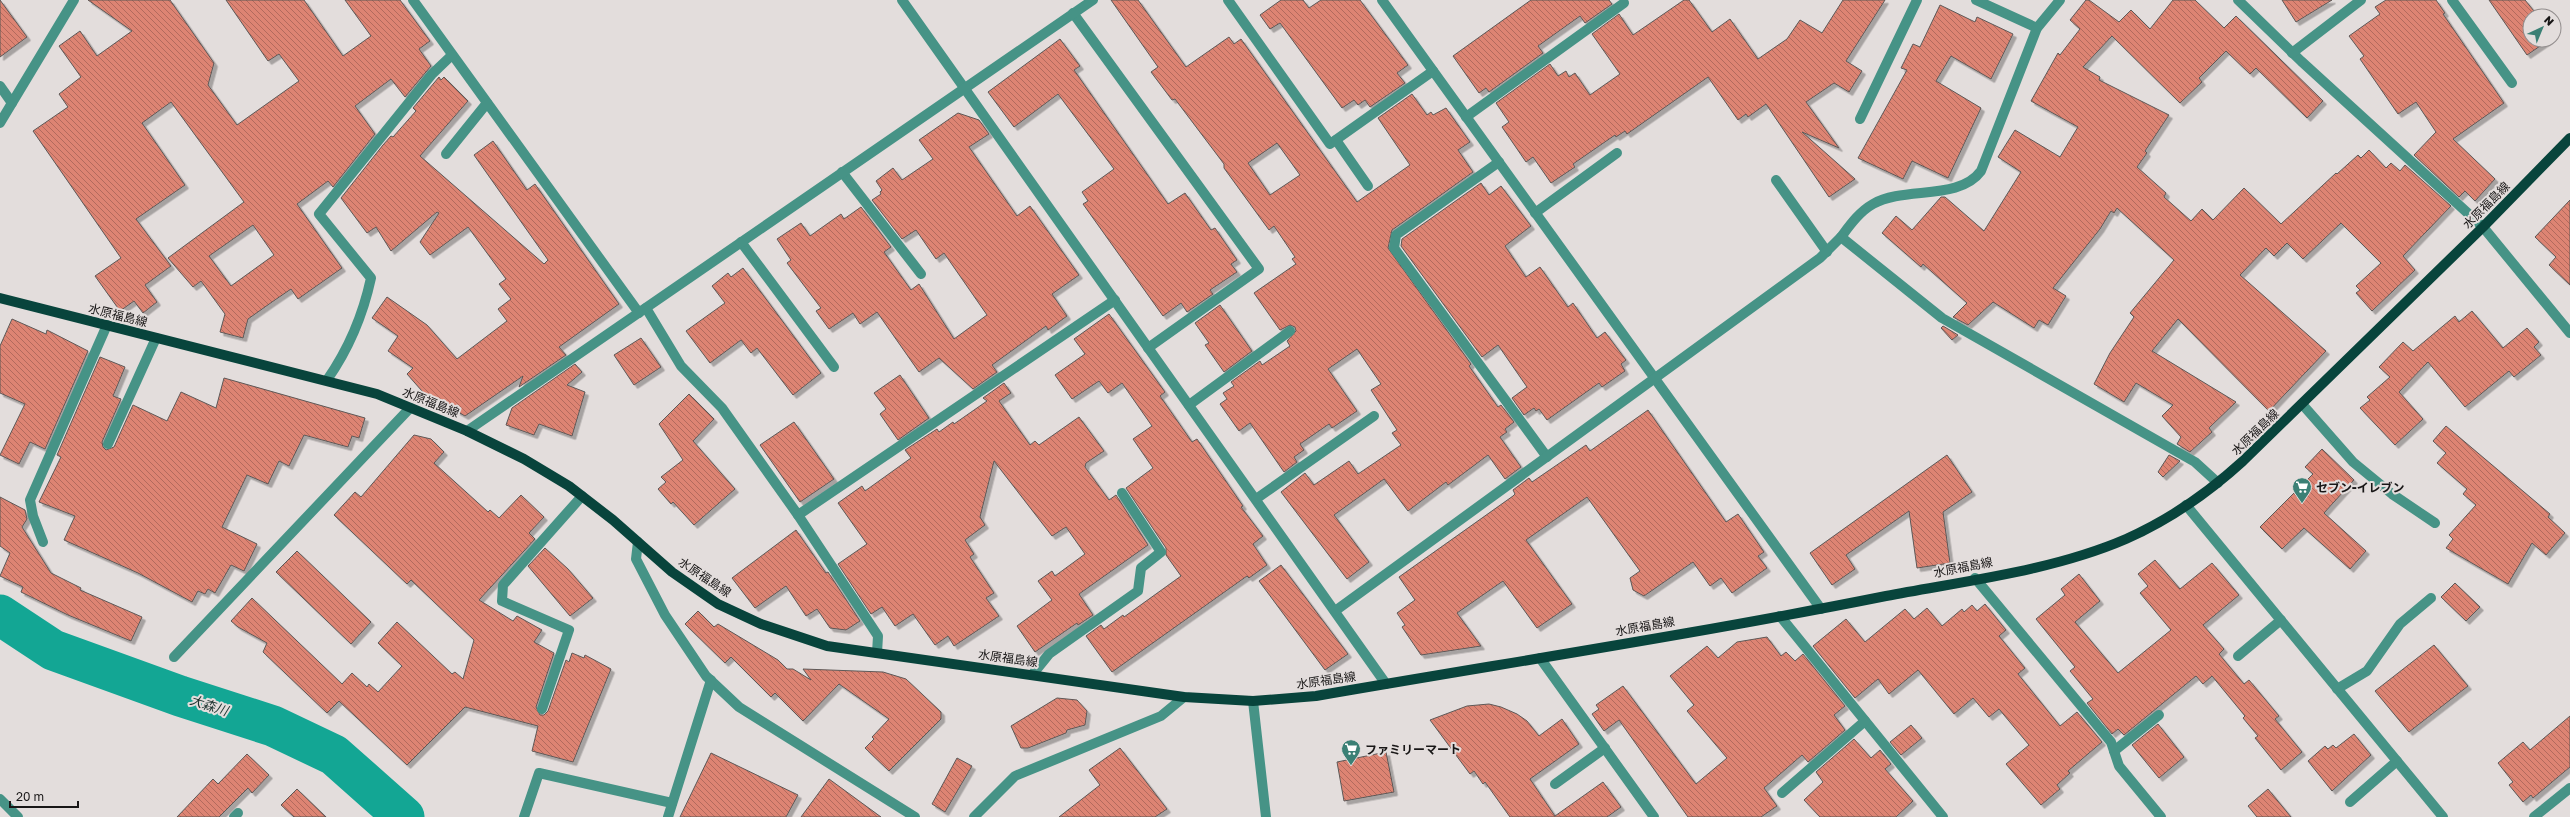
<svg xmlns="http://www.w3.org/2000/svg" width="2570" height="817" viewBox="0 0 2570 817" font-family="'Golos Text','Noto Sans JP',sans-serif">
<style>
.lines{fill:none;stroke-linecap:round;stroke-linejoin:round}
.river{stroke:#13a694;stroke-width:41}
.building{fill:url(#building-back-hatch);stroke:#5d5857;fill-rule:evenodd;filter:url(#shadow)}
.minor{stroke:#469386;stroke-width:10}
.major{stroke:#08443c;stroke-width:10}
.labels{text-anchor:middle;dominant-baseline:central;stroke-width:4;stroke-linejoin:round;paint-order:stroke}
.street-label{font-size:12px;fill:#181616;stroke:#e3dddc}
.poi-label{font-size:12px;font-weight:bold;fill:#181616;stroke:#e3dddc;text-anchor:start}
.water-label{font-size:13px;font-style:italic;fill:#1c322e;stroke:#e3dddc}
</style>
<defs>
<pattern id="building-back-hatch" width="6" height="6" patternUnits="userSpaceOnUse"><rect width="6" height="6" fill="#dd8473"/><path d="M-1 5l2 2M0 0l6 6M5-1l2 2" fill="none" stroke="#b26b5d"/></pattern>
<filter id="shadow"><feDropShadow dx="3.5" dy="3.5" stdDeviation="0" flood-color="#0004"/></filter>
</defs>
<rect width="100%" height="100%" fill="#e3dddc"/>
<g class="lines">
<path class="river" d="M0,615L53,650L180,696L273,726L334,755L404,817"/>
</g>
<g class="building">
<path d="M0,0L27,37L0,57Z"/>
<path d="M88,0H170L214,63L208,85L237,125L299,81L279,54L268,61L226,0H304L343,56L371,36L345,0H400L430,41L419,49L431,66L405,97L391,79L355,106L375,134L333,187L328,181L297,204L342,268L298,299L291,289L272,302L248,319L243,338L220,332L225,314L201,281L193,287L168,258L244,202L171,102L142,123L185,185L136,219L171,266L145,285L157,302L143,313L134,301L120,311L95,276L121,258L33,131L68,107L59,94L81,77L59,46L80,31L97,56L132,31ZM253,225L274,255L231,286L209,256Z"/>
<path d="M1111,0H1138L1186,67L1229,37L1234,44L1241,39L1357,202L1410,165L1378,118L1412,94L1427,115L1431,112L1433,115L1446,108L1470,142L1458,150L1473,172L1392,230L1388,248L1471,364L1469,366L1498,407L1501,405L1514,422L1505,429L1507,432L1500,437L1521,467L1505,479L1488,455L1448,485L1446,482L1408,511L1384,479L1334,515L1369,562L1347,579L1281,492L1305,473L1314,485L1349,461L1358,474L1401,445L1392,433L1397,430L1371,390L1381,384L1357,349L1328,369L1357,411L1332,428L1329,424L1300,444L1304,450L1294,457L1297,462L1284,472L1250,423L1239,431L1220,404L1227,399L1223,393L1234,386L1231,382L1260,361L1262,365L1290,346L1287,341L1296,331L1295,327L1290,325L1280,330L1254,293L1296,264L1292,259L1295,257L1274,226L1269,230L1224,168V164L1175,99L1172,100L1151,72L1158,67ZM1277,143L1300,175L1270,195L1248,163Z"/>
<path d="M1281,0H1303L1309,8L1321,0H1360L1408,65L1397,73L1405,83L1370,107L1365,100L1358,105L1354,100L1342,108L1280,23L1270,29L1260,15Z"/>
<path d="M1531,0H1609L1612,4L1585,23L1580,16L1538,46L1543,53L1489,92L1486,88L1479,93L1453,56Z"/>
<path d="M1684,0H1689L1712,32L1730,19L1758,59L1787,39L1800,20L1822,33L1843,0H1885L1846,61L1862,71L1849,92L1834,83L1806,102L1839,148L1802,132L1855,179L1829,197L1766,104L1748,117L1746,114L1738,120L1708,77L1627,134L1625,131L1616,137L1615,135L1573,164L1575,167L1551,183L1533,157L1526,162L1502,127L1509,122L1496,103L1550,64L1558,76L1566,71L1569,77L1575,73L1590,95L1620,74L1592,34L1619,14L1633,35Z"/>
<path d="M2086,0H2089L2119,22L2131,10L2150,29L2173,0H2195L2224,28L2236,16L2323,101L2307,118L2256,68L2250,74L2226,51L2199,78L2202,82L2180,103L2112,36L2083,67L2100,77L2099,80L2169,115L2145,151L2147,153L2137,167L2166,193L2164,197L2191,221L2202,209L2213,220L2244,188L2281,224L2336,173L2337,174L2358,155L2361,158L2369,150L2386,168L2391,163L2400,171L2405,165L2451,206L2403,256L2415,270L2372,311L2356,293L2360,290L2356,286L2381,263L2341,223L2303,259L2287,243L2274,256L2266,248L2240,275L2326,351L2269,411L2178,319L2152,351L2236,402L2209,428L2212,432L2190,452L2177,444L2181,437L2162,416L2173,405L2136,383L2124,402L2094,384L2110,353L2134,317L2130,313L2174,260L2117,208L2114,213L2111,211L2100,229L2053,288L2066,296L2048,325L2039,320L2034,328L1993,302L1968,325L1953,317L1967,303L1923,264L1921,267L1882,233L1896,216L1912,230L1941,197H1945L1984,231L2021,172L1998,157L2015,130L2060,157L2078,127L2031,101L2058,53L2060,55L2080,29L2070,20Z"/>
<path d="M2282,0H2332L2296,22Z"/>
<path d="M2386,0H2436L2445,13L2443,14L2504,103L2453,139L2495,179L2475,201L2465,191L2459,197L2414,155L2436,132L2416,102L2398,114L2360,59L2364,56L2349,36L2380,14L2375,7Z"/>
<path d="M2489,0H2525L2538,16H2530V40H2549L2527,55Z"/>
<path d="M1940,5L1975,22L1977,17L2013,34L1991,79L1951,56L1936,81L1981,108L1948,178L1912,161L1903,179L1858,158L1907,70L1901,68L1913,44L1920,47Z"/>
<path d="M1060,39L1080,66L1074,70L1168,204L1185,193L1211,230L1215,228L1237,260L1231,264L1237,272L1210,290L1213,294L1187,312L1181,303L1163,316L1083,204L1088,201L1082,192L1114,169L1058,94L1014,127L988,92Z"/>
<path d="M439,77L441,80L444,77L468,101L420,156L544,264L548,260L474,155L493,141L527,190L535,184L619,304L559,347L566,355L519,387L523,376L465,416L432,397L430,399L422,391L407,374L413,368L388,351L398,336L372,318L387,297L427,325L457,359L507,321L498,309L511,299L499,284L506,279L468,227L430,255L420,242L439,213L437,212L391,251L376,227L367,233L341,198L383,145L391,136L393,137L416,111L413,108Z"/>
<path d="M958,113L979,120L989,134L969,147L1017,216L1030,206L1079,275L1052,294L1067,316L1048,330L1046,326L992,365L997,372L973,389L939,358L919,372L877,312L860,324L853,313L829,329L816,311L821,308L787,263L791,260L777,239L801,223L810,236L841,214L844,219L861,207L891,247L884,252L911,290L919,284L954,339L987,315L944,253L936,259L916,230L902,239L872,200L881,194L880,192L882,190L876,181L893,168L902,180L933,159L919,140Z"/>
<path d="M1481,183L1489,195L1501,186L1531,226L1505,246L1526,277L1540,267L1568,307L1573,303L1597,338L1605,332L1626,360L1621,364L1625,371L1602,387L1599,383L1547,420L1539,409L1536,411L1534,408L1524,415L1512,398L1527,387L1498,345L1482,357L1401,246L1402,239Z"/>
<path d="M2570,200V285L2549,265L2556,257L2535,237Z"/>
<path d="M743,268L821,373L793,395L757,348L751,353L741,340L710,363L686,331L725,303L712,286L728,273L731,277Z"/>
<path d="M1220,305L1252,351L1224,372L1205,345L1209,343L1195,323Z"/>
<path d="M2472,311L2503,348L2527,328L2539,342L2534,347L2541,355L2514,377L2509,371L2465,407L2428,362L2399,392L2423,419L2395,445L2360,408L2370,400L2367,397L2390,377L2379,367L2403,342L2413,351L2455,316L2459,322Z"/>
<path d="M1109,314L1165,392L1160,396L1192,442L1197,439L1243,506L1241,507L1263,536L1253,544L1267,565L1249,578L1247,576L1112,672L1086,636L1101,625L1104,629L1123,615L1124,617L1181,576L1166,555V548L1126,488L1153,468L1133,439L1152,426L1122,383L1108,393L1099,381L1072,399L1055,375L1085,354L1074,339Z"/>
<path d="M12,319L46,334L47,330L88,351L45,449L30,442L19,464L0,455L25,404L0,393V346Z"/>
<path d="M1943,326L1958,335L1952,340L1941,328Z"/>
<path d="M641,338L661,367L634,385L614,355Z"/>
<path d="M100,357L125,367L113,396L121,399L102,442L103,447L106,450L114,447L133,405L167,421L181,392L216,408L224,378L365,418L359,438L352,436L348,447L304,435L289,466L279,461L268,484L247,475L222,527L257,544L244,571L231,565L215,593L208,589L205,594L198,591L192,602L138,573L64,540L75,516L39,502L61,457L57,455Z"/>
<path d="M575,364L582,372L567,385L585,392L572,436L539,424L534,435L506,425L512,408Z"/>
<path d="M900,375L929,418L898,440L880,414L886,409L874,393Z"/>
<path d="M1004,383L1011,393L999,401L1030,445L1035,441L1039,445L1079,417L1104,451L1086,463L1085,467L1109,500L1116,495L1148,545L1079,594L1093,615L1078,625L1077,623L1035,652L1017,626L1052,600L1038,581L1052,571L1055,576L1085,554L1066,527L1052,536L994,461L980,517L985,525L965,540L974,554L970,557L994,593L986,598L999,616L954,646L948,636L935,645L913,614L895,626L882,607L871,614L838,564L867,544L838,503L862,486L865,491L911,458L905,450L937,429L939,432L953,422L954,424L987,401L983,398Z"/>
<path d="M689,394L714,419L693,441L735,489L694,525L673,502L671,504L658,489L666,482L661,477L683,460L659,424Z"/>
<path d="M1648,410L1726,522L1738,514L1764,552L1758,556L1767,568L1732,593L1721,578L1710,586L1693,562L1644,596L1633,590L1630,578L1640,571L1587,497L1526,540L1572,604L1537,628L1503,581L1457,613L1481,646L1421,655L1402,627L1405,625L1397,613L1415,600L1399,577L1513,496L1515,494L1513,490L1529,478L1532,482L1586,445L1590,451Z"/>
<path d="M794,422L834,479L800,502L760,445Z"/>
<path d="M2446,426L2550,514L2548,517L2565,533L2546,555L2532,543L2508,584L2446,548L2453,539L2449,535L2476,505L2463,494L2467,489L2437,463L2446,453L2433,441Z"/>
<path d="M414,435L431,439L444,452L434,463L488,512L490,510L499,518L521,495L544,517L529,533L535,539L479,600L513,621L517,616L542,630L534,642L554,653L536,707L540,715H544L548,711L566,660L569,662L572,653L584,658L585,655L611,669L573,762L532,751L538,726L465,707L407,765L339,701L327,713L263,652L267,643L238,627L231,621L252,598L342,684L352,673L367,687L369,684L378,692L402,666L378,643L397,622L452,674L455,672L463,679L474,640L411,580L407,584L334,515L355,492L361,497Z"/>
<path d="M2322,449L2354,480L2324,513L2366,551L2350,569L2304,528L2282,549L2260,527L2313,474L2305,467Z"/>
<path d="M1947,455L1972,492L1943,512L1950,563L1917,568L1909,511L1846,555L1855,569L1832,585L1810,553Z"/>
<path d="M2169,455L2180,461L2163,477L2158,472Z"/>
<path d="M0,497L25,510L27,519L22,527L51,573L81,588L80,590L142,617L131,641L68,615L21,592L23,587L0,576L10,553L0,546Z"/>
<path d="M796,530L826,573L828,572L860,621L846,630L830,628L817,609L806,616L786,586L755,608L732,578Z"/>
<path d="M545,548L568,569L593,598L570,616L528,566Z"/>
<path d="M297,551L371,622L351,644L276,572Z"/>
<path d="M2155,560L2180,589L2212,563L2239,595L2203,625L2224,649L2219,654L2244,684L2249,680L2279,716L2275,719L2302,752L2281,770L2255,738L2258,736L2243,718L2245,716L2212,676L2203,684L2196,676L2124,735L2118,729L2112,734L2087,703L2093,699L2070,671L2075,667L2036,619L2065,595L2061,589L2079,574L2100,601L2075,622L2118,673L2171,630L2140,593L2148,586L2138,574Z"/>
<path d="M1281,565L1348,654L1325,670L1259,581Z"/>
<path d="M2455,583L2480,607L2466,621L2441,597Z"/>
<path d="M1985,604L2006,630L1999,636L2025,668L2018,674L2060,726L2077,712L2102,742L2068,771L2070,773L2057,785L2060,789L2041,805L2006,764L2029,745L1999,709L1989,717L1973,698L1954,714L1918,670L1889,694L1878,679L1855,698L1813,646L1846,619L1865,642L1905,609L1914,619L1927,608L1942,626L1962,609L1964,612L1972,605L1977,611Z"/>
<path d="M698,611L714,627L718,624L778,660L787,669H793L811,680L803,669L883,672L906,679L941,712V719L889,771L865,748L874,739L872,737L889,719L839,684L803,721L775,693L771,697L731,657L725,663L685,624Z"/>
<path d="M1767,637L1781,656L1786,652L1795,661L1803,654L1845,706L1834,715L1845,730L1808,762L1802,755L1764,788L1777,806L1761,817H1688L1619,720L1604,731L1592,714L1599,709L1596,705L1623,686L1696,784L1727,758L1687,711L1694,705L1670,676L1707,646L1718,658L1737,642Z"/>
<path d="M2434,645L2468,686L2409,732L2375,691Z"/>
<path d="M1057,698L1077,700L1087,711L1085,725L1067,730L1066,733L1028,748H1021L1011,726Z"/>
<path d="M1489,704L1501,707L1517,714L1527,721L1539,736L1562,719L1579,744L1530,779L1555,816L1603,782L1621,807L1607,817H1510L1485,782L1483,784L1474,771L1470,774L1430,720L1467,706Z"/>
<path d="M2570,716V767L2533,798L2531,795L2523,802L2509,785L2513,782L2498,763L2523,742L2530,750Z"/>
<path d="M2158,724L2184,757L2159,778L2132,745Z"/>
<path d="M1911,725L1922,738L1901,755L1890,742Z"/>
<path d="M2354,734L2371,755L2332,791L2308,761L2325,746L2328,749L2333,745L2336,748Z"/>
<path d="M1854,739L1871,758L1880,750L1891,764L1885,769L1913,801L1896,817H1820L1804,800L1823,782L1816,772Z"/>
<path d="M1120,748L1167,809L1155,817H1059L1100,785L1089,770Z"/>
<path d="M1386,752L1394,792L1344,801L1337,762Z"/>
<path d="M711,753L798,795L786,817H680Z"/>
<path d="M247,754L269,775L252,793L248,788L219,817H177L213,779L218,784Z"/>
<path d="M957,758L972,766L945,812L932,804Z"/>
<path d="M829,779L881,817H801Z"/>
<path d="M297,789L326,817H294L281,805Z"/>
<path d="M2268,789L2291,817H2257L2248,806Z"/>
</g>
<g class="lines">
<g class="minor">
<path d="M413,0L639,313"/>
<path d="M902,0L1386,684"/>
<path d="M1228,0L1330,144L1433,71"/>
<path d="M1382,0L1821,609"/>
<path d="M1976,0L2037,28"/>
<path d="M2238,0L2301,61L2483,227L2570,333"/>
<path d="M2452,0L2512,83"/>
<path d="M1073,13L1259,269L1148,348"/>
<path d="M2292,53L2361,0"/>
<path d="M0,86L12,103"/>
<path d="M1466,117L1624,3"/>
<path d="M1860,119L1917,0"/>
<path d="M0,123L74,0"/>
<path d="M1336,140L1368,186"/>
<path d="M446,154L487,103"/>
<path d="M1499,162L1396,235L1394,248L1547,457"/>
<path d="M842,172L921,274"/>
<path d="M1776,180L1827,252"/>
<path d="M1535,213L1617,153"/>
<path d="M1841,237C1850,225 1859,212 1873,204C1904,186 1959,201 1981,171L2037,28L2060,0"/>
<path d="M741,242L834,367"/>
<path d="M646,308L681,366L722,408L798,515L1115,300"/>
<path d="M327,380C348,350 363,315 371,278L319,214L432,74L452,55"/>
<path d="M2302,404L2353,462L2392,494L2435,523"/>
<path d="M1189,405L1290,331"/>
<path d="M467,431L1093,0"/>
<path d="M108,444L156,338"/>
<path d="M1256,499L1374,416"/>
<path d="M2186,505L2443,817"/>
<path d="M798,515L878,636L877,653"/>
<path d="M43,542L33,516L30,500L107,325"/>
<path d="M638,542L636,559L665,615L706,676L739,707L915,817"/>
<path d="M1975,578L2111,742L2119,766L2161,817"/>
<path d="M1335,611L1820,258L1841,237L1942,318L2195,462L2218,483"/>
<path d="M1780,616L1943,817"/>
<path d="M2238,656L2281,620"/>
<path d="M174,657L410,408"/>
<path d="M1540,658L1654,817"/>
<path d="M1032,675L1049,654L1138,591L1141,568L1161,552L1122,493"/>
<path d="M2337,689L2367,671L2400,624L2431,598"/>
<path d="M1253,701L1266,817"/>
<path d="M542,709L569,630L502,601L503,585L582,496"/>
<path d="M2114,751L2159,715"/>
<path d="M1555,784L1605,748"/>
<path d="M1782,793L1865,721"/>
<path d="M0,799L18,817"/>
<path d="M2350,802L2397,761"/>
<path d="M234,817L238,813"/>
<path d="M524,817L539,773L672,803"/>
<path d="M668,817L711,680"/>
<path d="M974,817L1015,776L1161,716L1184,697"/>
<path d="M2534,817L2570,788"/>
</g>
<path class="major" d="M0,298L377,394L467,431L524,459L569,486L613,520L672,572L718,604L761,624L827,646L1184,697L1253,701L1316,696C1506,663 1696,634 1886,596C1964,581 2052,571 2126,539C2169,520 2209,492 2243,461L2483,227L2570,138"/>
</g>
<defs>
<symbol id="supermarket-pin" viewBox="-11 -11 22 30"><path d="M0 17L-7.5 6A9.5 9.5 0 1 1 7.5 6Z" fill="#3b8075" stroke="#e3dddc"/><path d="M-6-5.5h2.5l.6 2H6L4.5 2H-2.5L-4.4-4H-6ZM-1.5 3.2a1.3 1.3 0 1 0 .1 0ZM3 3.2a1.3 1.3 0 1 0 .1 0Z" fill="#fff"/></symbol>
</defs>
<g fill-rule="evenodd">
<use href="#supermarket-pin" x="2291" y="476" width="22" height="30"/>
<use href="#supermarket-pin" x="1340" y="738" width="22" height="30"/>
</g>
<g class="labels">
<g class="street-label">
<text transform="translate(2486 205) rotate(-45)">水原福島線</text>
<text transform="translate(118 315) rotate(14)">水原福島線</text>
<text transform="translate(431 402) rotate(22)">水原福島線</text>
<text transform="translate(2255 432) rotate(-44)">水原福島線</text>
<text transform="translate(1963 567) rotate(-11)">水原福島線</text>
<text transform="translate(705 577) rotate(34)">水原福島線</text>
<text transform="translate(1645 626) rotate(-10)">水原福島線</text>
<text transform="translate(1008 658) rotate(8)">水原福島線</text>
<text transform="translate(1326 680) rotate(-8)">水原福島線</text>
</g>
<g class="poi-label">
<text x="2316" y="487">セブン-イレブン</text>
<text x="1365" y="749">ファミリーマート</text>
</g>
<g class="water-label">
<text transform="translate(209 705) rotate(18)">大森川</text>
</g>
</g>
<g transform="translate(2542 28) rotate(44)"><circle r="19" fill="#e3dddc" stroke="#928d8d"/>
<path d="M0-3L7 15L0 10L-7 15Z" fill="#3b8075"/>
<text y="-6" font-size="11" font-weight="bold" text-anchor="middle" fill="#181616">N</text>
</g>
<path d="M10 801v6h68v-6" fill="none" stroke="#181616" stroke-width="2"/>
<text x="16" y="801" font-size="12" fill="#181616" stroke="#e3dddc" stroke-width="3" paint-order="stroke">20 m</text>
</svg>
